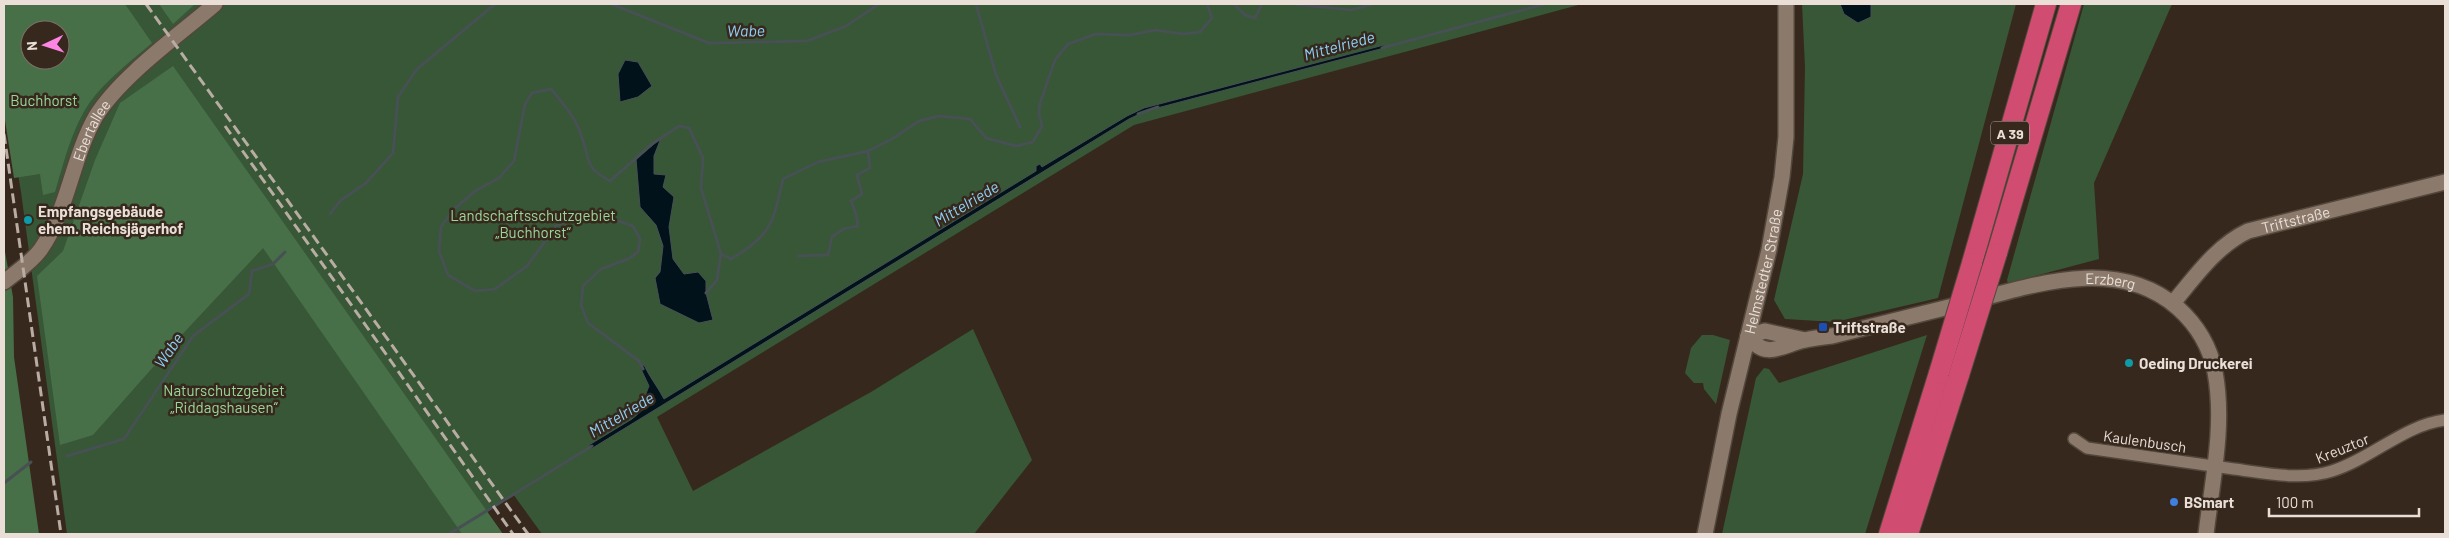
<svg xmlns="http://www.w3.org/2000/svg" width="2449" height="538" viewBox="0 0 2449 538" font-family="Barlow,sans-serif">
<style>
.green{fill:#375737;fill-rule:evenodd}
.forest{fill:#487048;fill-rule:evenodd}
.water{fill:#02121b;stroke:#475053}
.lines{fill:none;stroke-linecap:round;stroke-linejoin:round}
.stream{stroke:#475053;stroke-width:3}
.street-casing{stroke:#53473c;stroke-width:14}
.secondary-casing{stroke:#53473c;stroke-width:18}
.highway-casing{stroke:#53473c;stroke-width:22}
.street{stroke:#8b7a6c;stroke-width:11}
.secondary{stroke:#8b7a6c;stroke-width:15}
.highway{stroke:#d04c70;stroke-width:20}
.rail{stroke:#b8aca3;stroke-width:3;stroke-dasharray:10 5;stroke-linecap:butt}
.highway-bridge-casing{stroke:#53473c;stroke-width:22;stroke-linecap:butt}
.highway-bridge{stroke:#d04c70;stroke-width:20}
.culture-dot{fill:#0f9aa8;stroke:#37281d;stroke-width:2}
.transit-dot{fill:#1a4fb4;stroke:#37281d;stroke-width:2}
.shop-dot{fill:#3f7fe0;stroke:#37281d;stroke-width:2}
.labels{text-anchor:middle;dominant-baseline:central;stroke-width:5;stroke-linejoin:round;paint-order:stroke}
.shield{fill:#37281d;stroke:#b4a89f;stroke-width:1}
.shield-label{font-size:14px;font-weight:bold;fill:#e9dfd7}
.park-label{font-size:15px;fill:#9ad899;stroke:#37281d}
.street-label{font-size:15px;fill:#e9dfd7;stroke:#37281d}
.poi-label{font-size:15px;font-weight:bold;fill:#e9dfd7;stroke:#37281d;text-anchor:start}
.water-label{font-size:16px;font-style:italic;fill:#8ed0f6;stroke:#37281d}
</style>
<rect width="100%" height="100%" fill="#37281d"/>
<g class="green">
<path d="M4,4H1582L1134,125L657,417L693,491L871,392L973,329L1032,460L974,534H542L513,494L469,520L478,534H67L21,192L4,89ZM30,30H60V60H30Z"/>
<path d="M1802,4H2016L1938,298L1835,322L1785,319L1774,300L1803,174L1805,67Z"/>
<path d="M2084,4H2172L2094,183L2099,259L2008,283L2007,280Z"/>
<path d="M1702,335H1713L1730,340L1716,404L1704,389L1703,383H1694L1685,373L1691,348Z"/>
<path d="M1927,335L1865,534H1722L1756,378L1764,368L1769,369L1779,383Z"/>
</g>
<g class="forest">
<path d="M4,4H125L152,43C131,61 107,79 90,102C72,128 64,162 55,192L43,195L40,174L14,178L4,114ZM30,30H60V60H30Z"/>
<path d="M159,4H195L173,24Z"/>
<path d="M173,66L503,534H462L263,248L177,340L93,435L60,445L37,276L63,251L95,160L120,103Z"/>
<path d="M4,246L13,297L14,357L39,534H4Z"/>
</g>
<g class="water">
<path d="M1840,4H1871V17L1858,23L1844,14Z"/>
<path d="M1384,45V48L1146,111L1129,119L591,449L589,445L632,419L646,407L645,396L649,386L640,367L644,365C650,378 658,387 664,399L1036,171V166L1040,164L1042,167L1127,116L1144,108Z"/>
<path d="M625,60L638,62L652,86L638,97L620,102L618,74Z"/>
<path d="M661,138L654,156V174L666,175L663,187L674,197L669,227L673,259L684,274L698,272L706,281V293L713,320L699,323L660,304L655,278L660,272L663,246L656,225L640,207L636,159Z"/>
</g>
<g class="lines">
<g class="stream">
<path d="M611,4L709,43L807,41L846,26L879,4"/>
<path d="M976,4L996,75L1020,127"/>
<path d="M1234,4L1245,15L1255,18L1262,4"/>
<path d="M1293,4L1351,10L1373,4"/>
<path d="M1382,48L1545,4"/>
<path d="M1138,114L1158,107"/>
<path d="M330,214L341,200L366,183L393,153L398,97L417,69L495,4"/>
<path d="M721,254L731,259C771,235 773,224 783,179L818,162L868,151L892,139L919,121L939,116L970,119L986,138L1016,146L1033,142L1042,126L1039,114L1040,103L1055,60L1068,44L1096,34L1130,35L1155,30L1183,34L1200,32L1212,18L1207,4"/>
<path d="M798,256L828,255L832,237L843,229L858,226L856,214L851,201L862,194L857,175L870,168L868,151"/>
<path d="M643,369L639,361L588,323L581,305L583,286L601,269L628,259L638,252L640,239L633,226L591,212L557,225L527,266L495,289L475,291L448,275L439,251L441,227L452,211L475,191L499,178L514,161L525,104L532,93L551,89C562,102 576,118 581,135C591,160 583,167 610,181L652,144L679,126L689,128L703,158L701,188L721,254L717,280L706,293"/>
<path d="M67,456L124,439L193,336L249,294L252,271L273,264L285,252"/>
<path d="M4,483L31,462"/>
<path d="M449,534L592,446"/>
</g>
<defs>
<path id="street" d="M2074,439L2087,448C2136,455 2185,462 2234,469C2265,473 2301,481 2332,471C2371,459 2404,425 2445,420"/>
<g id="secondary">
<path id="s1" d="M4,282C16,272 31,263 41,249C68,210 72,158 96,116C121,76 179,35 215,4"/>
<path id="s2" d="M2173,303C2195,277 2216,246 2248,231L2445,182"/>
<path id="s3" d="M1748,336C1766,361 1782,345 1805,340C1814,338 1823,337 1832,336C1875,325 1918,315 1961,304C2031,286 2116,254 2178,308C2197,325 2210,347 2215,372C2225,425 2212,482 2206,534"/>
<path d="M1748,336L1765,331L1805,340"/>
<path id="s4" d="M1705,534L1729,414L1769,250L1782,177L1786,137V4"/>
</g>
<g id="highway">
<path d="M1997,253L2071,4"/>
<path d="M1972,263L2046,4"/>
<path d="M1889,534L1939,373"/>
<path d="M1908,534L1959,375"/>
</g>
</defs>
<use href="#street" class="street-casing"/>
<use href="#secondary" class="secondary-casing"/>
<use href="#highway" class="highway-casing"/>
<use href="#street" class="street"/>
<use href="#secondary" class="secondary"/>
<use href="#highway" class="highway"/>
<g class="rail">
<path d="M146,4L528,534"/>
<path d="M225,126L513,534"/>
<path d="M4,134L61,534"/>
</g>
<defs>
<g id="highway-bridge">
<path d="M1939,373L1972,263"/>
<path d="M1959,375L1997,253"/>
</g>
</defs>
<use href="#highway-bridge" class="highway-bridge-casing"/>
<use href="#highway-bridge" class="highway-bridge"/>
</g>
<g class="culture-dot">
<circle cx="28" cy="220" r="5"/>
<circle cx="2129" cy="363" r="5"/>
</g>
<rect class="transit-dot" x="1818" y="322" width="10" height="10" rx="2.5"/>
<circle class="shop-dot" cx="2174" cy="502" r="5"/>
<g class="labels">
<rect class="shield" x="1991" y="121.5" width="38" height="23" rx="4"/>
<g class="shield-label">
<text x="2010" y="133">A 39</text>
</g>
<g class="park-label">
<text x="44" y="100">Buchhorst</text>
<text x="533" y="215">Landschaftsschutzgebiet<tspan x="533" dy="17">„Buchhorst“</tspan></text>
<text x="224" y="390">Naturschutzgebiet<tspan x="224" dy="17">„Riddagshausen“</tspan></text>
</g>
<g class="street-label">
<text stroke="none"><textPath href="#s1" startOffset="179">Ebertallee</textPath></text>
<text stroke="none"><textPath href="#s2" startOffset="154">Triftstraße</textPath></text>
<text stroke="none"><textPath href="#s4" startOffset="269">Helmstedter Straße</textPath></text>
<text stroke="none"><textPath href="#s3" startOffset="376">Erzberg</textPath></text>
<text transform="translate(2145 441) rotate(8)">Kaulenbusch</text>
<text transform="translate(2342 448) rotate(-22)">Kreuztor</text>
</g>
<g class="poi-label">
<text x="38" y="211">Empfangsgebäude<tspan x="38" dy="17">ehem. Reichsjägerhof</tspan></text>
<text x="1833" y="327">Triftstraße</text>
<text x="2139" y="363">Oeding Druckerei</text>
<text x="2184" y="502">BSmart</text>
</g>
<g class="water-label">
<text transform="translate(746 30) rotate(-1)">Wabe</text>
<text transform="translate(1339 45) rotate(-15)">Mittelriede</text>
<text transform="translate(966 203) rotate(-31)">Mittelriede</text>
<text transform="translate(168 350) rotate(-56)">Wabe</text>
<text transform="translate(621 414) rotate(-31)">Mittelriede</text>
</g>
</g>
<rect width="2449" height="538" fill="none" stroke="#e9dfd7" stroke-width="10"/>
<g transform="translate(45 45) rotate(266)"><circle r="24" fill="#37281d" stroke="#7e7167"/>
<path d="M0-4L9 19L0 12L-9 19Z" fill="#fd86e2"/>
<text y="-8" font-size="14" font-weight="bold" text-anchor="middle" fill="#e9dfd7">N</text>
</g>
<path d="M2269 508v8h150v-8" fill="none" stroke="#e9dfd7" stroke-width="2.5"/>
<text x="2276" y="508" font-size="15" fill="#e9dfd7" stroke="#37281d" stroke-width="4" paint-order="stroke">100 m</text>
</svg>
